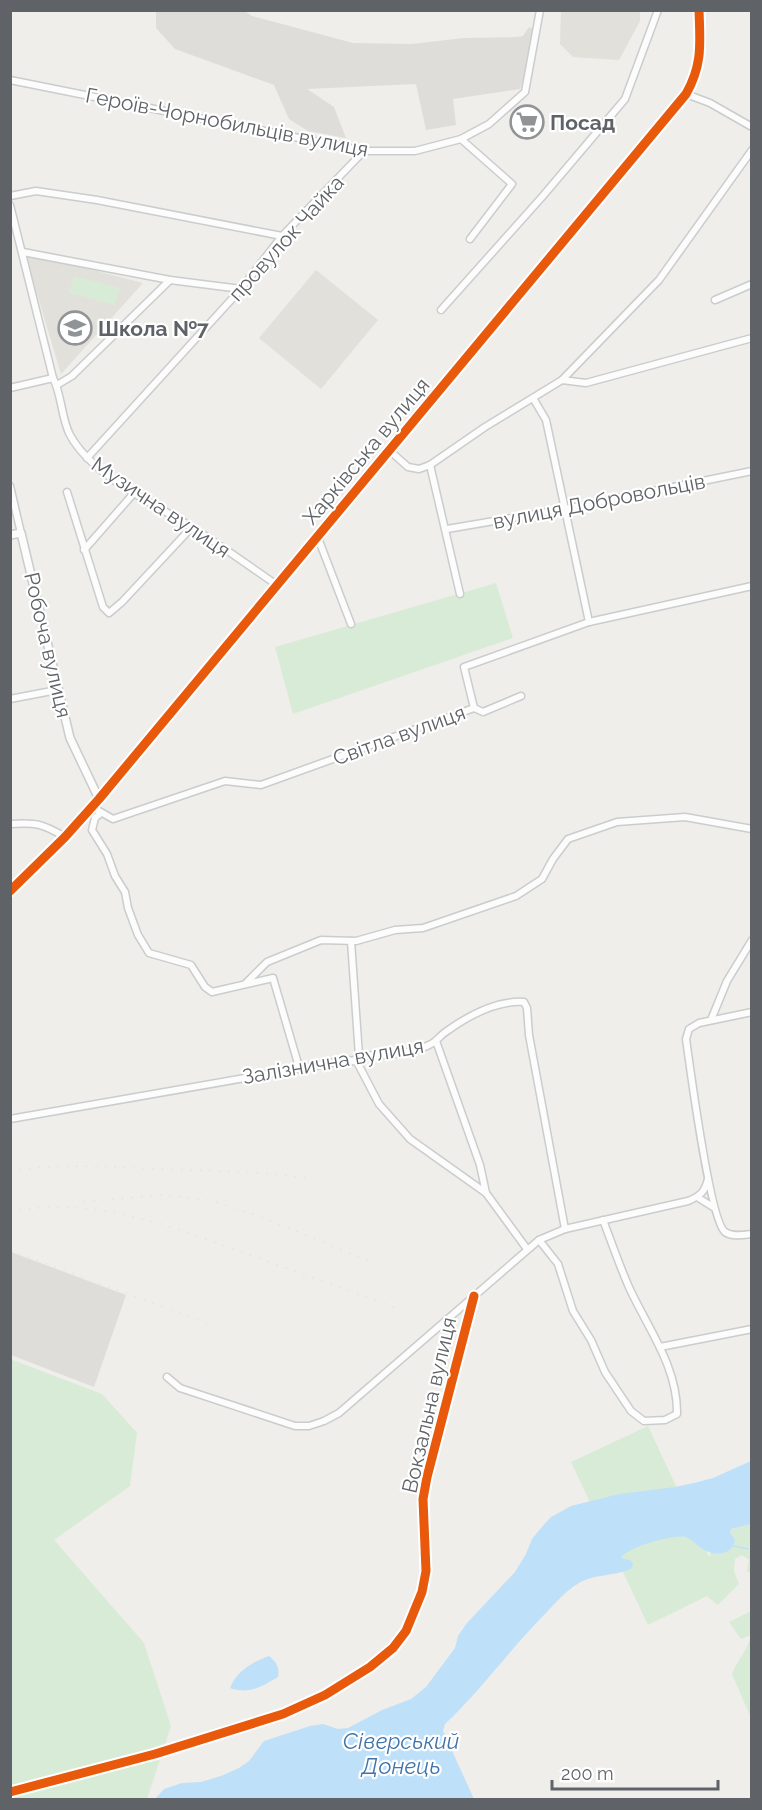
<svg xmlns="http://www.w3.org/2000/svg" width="762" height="1810" viewBox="0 0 762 1810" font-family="Raleway,sans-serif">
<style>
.industrial{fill:#dfddda}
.education{fill:#e2e0da}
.green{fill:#d8ebd6}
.water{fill:#bfe0f9}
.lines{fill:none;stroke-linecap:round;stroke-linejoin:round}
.stream{stroke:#bfe0f9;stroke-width:1.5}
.minor-casing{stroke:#cbcccc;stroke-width:9}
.tertiary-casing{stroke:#cbcccc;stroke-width:10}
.minor{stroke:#fdfcfc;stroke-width:6}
.tertiary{stroke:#fdfcfc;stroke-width:7}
.rail{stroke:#e4e4e4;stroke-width:1.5;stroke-dasharray:1.5 8;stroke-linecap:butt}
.cycleway-casing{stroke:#fff;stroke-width:13}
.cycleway{stroke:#e8590c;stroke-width:9}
.labels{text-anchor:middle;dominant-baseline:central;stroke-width:4.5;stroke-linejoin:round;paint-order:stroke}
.street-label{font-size:21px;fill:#5f6368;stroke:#fff}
.poi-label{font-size:21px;font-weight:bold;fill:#5f6368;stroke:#fff;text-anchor:start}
.water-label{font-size:22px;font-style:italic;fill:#4174aa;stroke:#fff}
</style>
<rect width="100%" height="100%" fill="#efeeea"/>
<g class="industrial">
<path d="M243,10L252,16L353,43L412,44L464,38L517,37L523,36L529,27L539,31L520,89L453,99L456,125L426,130L416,84L307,89L334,107L346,138L308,131L289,119L274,85L175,49L156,28V11Z"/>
<path d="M11,1252L126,1295L94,1387L11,1355Z"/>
</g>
<g class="education">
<path d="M561,11H640V21L619,60L573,57L560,44Z"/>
<path d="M40,256L143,283L61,374L26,257Z"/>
<path d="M316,270L378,320L321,389L259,338Z"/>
</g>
<g class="green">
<path d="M74,276L120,288L115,305L69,293Z"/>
<path d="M496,583L513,638L293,714L275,647Z"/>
<path d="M10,1359L102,1394L137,1433L130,1486L54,1540L144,1643L171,1726L147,1799H11Z"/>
<path d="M648,1426L709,1557L711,1552L719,1554L733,1536L730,1532L731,1529L751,1524V1574L747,1571L749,1560L742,1555L735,1559L734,1571L739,1584L718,1605L707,1596L648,1625L571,1462Z"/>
<path d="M751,1611V1718L732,1674C738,1659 748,1650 751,1635L741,1639L729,1622Z"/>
</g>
<g class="water">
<path d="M751,1461V1524L731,1529L730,1532L735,1540C732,1556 714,1557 701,1548C696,1545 693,1540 686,1537C674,1534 627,1547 621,1558L630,1560L633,1564L632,1568C616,1577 596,1573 579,1583C565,1591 554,1605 542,1617C509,1651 480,1691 445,1724L443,1731L474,1799H155L164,1789L182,1783L201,1782L221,1776L239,1768L249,1761L264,1741L310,1726L323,1724L338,1729L348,1728L382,1710L411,1699L426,1687L455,1648L458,1636L467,1623L515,1572L526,1554L532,1539L541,1528L551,1517L571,1506L619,1494L675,1487L694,1483L713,1478Z"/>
<path d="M269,1656C276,1662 280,1667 278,1677C262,1686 250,1695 230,1688C236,1672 252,1662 269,1656Z"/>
</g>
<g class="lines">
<path class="stream" d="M734,1546L748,1549"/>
<defs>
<g id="minor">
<path d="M10,80L364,151H415L461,139L489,124L525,92L540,10"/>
<path d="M686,94L710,103L752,127"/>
<path d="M461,139L512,184L470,239"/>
<path d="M10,196L36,191L97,200L282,236"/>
<path d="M10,205L53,378C62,395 61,418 70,435C93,477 154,503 193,528C222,546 249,566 277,585"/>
<path d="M23,252L170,280L241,289"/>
<path d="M715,300L752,284"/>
<path d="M441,310L542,197L625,99L658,10"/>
<path d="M562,380L659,280L752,150"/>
<path d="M57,385L72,376L170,280"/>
<path d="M10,388L53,378"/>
<path d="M533,398L546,420L589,622"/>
<path d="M390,451L408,467L419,469L430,465L485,427L562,380L586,383L752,338"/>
<path d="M87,458L241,289L282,236L364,151"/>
<path d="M430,465L460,594"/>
<path d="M10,486L21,533"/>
<path d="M67,492L103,607L109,613L122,602L192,527"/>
<path d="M447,529L565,509L752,471"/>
<path d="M318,538L351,624"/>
<path d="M84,550L134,493"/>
<path d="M10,699L57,690"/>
<path d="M474,708L483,712L521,696"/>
<path d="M92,807L113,819L225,781L261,785L474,708L464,667L589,622L752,586"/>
<path d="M101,813L95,818L92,830L107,854L115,876L125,892L128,908L138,935L149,953L191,965L205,987L212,992L273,978L299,1067"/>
<path d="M10,824C36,822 43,824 65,837"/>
<path d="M351,941L359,1056"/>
<path d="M245,984L267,962L321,940L356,941L395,930L423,928L516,896L542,879L553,859L568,839L617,822L685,817L752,829"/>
<path d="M752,1012L699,1023L689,1029L686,1039C690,1067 710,1221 725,1232C732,1237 743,1235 752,1234"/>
<path d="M711,1020L727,981L752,940"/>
<path d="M436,1041L480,1165L486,1193"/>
<path d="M353,1061L357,1062L379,1104L410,1139L486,1193L527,1249"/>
<path d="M10,1119L348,1060L353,1061C362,1053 373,1056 384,1055C398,1054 417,1051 429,1045C437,1042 440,1035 447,1031C468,1016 497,1000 524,1002L527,1008L529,1035L565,1229"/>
<path d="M697,1197L713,1207"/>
<path d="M539,1240L558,1264L573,1311L591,1340L605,1372L631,1411L644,1421L665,1420L677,1414C678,1366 646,1326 628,1285C619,1264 611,1241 603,1220"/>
<path d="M660,1347L752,1329"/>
<path d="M167,1377L180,1388L295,1426H309L324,1421L339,1413L539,1240L565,1229L688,1201C700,1196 705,1192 708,1179"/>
<path d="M10,1792L155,1754L283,1714L325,1695L370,1667L393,1648L406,1631L422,1592L426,1571L423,1499L427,1477L474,1296"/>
</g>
<g id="tertiary">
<path d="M10,535L21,533L70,738L99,799"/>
<path d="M10,891L65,837L99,799L686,94C703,64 700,43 699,10"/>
</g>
</defs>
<use href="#minor" class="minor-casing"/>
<use href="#tertiary" class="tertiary-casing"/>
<use href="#minor" class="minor"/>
<use href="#tertiary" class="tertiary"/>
<g class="rail">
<path d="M10,1171C61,1163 112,1167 163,1169C211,1171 258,1171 306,1178"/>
<path d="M84,1202L160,1195L210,1200L259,1216L383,1267"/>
<path d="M10,1212C93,1195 170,1226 247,1254C297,1272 348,1290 398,1309"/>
<path d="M10,1250L209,1324"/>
</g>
<defs>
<g id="cycleway">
<path d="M10,891L65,837L99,799L686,94C703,64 700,43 699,10"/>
<path d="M10,1792L155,1754L283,1714L325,1695L370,1667L393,1648L406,1631L422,1592L426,1571L423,1499L427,1477L474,1296"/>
</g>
</defs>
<use href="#cycleway" class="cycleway-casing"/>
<use href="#cycleway" class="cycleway"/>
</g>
<defs>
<symbol id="supermarket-ring" viewBox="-11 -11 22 22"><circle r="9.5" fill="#fff" stroke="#919496" stroke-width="1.5"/><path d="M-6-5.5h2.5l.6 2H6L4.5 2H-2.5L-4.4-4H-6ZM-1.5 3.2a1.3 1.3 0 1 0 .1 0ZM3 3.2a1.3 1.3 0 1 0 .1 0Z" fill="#919496"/></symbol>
<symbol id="school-ring" viewBox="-11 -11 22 22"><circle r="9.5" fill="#fff" stroke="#919496" stroke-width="1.5"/><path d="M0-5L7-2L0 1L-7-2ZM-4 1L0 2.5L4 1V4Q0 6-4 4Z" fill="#919496"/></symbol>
</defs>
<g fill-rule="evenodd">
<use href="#supermarket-ring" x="508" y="103" width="38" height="38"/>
<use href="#school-ring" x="56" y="309" width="38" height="38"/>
</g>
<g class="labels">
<g class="street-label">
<text transform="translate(227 122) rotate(11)">Героїв-Чорнобильців вулиця</text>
<text transform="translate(286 238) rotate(-48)">провулок Чайка</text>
<text transform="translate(366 451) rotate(-50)">Харківська вулиця</text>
<text transform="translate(599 501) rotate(-11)">вулиця Добровольців</text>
<text transform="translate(161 507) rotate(34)">Музична вулиця</text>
<text transform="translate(48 645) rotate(77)">Робоча вулиця</text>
<text transform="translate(399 735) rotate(-20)">Світла вулиця</text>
<text transform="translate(333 1061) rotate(-10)">Залізнична вулиця</text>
<text transform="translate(429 1405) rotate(-77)">Вокзальна вулиця</text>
</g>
<g class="poi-label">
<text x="550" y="122">Посад</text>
<text x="98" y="328">Школа №7</text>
</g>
<g class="water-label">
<text x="401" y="1741">Сіверський<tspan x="401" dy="25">Донець</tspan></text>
</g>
</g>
<rect width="762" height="1810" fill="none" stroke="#5f6368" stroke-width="24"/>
<path d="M552 1780v9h166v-9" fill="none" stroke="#5f6368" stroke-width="3"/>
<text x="561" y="1780" font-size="18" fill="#5f6368" stroke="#ffffff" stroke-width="4.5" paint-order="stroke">200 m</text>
</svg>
